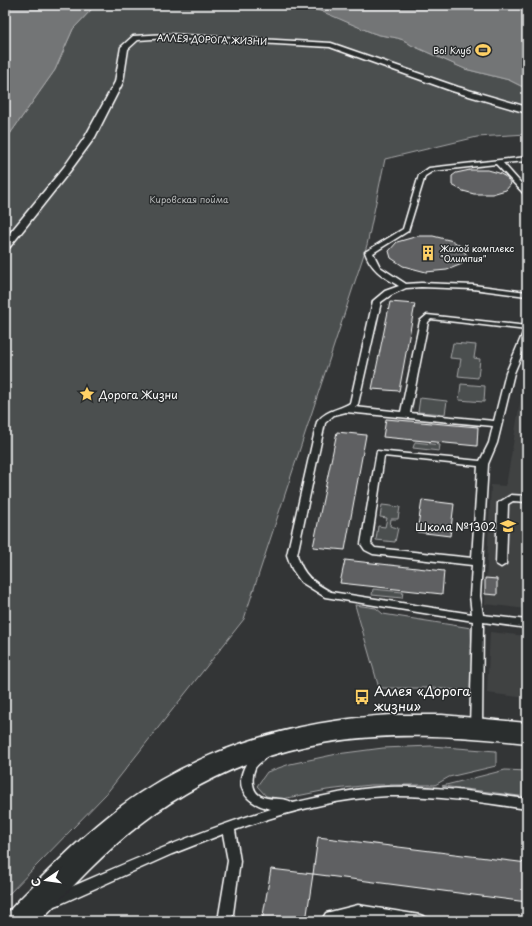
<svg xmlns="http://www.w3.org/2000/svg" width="532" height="926" viewBox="0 0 532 926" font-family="'Playpen Sans',sans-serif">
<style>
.built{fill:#404243}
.green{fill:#4c4f50;stroke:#a6a7a8}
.water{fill:#737576;stroke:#abacad}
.building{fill:#5f6162;stroke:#fff}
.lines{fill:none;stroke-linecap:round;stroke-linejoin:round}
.service-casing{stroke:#fff;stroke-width:3}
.pedestrian-casing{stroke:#fff;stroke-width:3}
.tertiary-casing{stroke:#fff;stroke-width:3}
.service{fill:#2a2d2e;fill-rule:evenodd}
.pedestrian{fill:#2a2d2e;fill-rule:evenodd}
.tertiary{fill:#2a2d2e;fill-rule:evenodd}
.labels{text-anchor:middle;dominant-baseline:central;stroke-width:3;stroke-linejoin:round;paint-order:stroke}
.far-street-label{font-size:9px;fill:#fff;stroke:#2a2d2e}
.far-poi-label{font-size:9px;fill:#fff;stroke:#2a2d2e;text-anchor:end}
.far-park-label{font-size:9px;fill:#b7b9b9;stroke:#2a2d2e}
.poi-label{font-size:11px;fill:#fff;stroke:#2a2d2e;text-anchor:start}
.near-poi-label{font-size:13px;fill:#fff;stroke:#2a2d2e;text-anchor:start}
</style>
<rect width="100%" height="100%" fill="#333536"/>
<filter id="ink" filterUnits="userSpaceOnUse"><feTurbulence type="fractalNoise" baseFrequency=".025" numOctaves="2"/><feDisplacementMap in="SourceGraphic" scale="8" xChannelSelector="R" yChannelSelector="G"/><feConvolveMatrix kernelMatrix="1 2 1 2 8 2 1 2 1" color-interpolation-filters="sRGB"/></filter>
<g filter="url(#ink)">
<g class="built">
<path d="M527,361V609L485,604L491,485L506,486Z"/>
<path d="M490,632L527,636V698L487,693Z"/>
</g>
<g class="green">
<path d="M91,5H304C328,12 350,24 373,33C386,38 400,35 411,45L465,69L509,80L527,89V134L477,137L385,159L367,245L244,619L106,794L5,898V141L55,70L73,29L91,10Z"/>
<path d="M453,343L476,345L474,358L480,359L478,378L458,376L461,359L450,358Z"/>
<path d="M461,384L485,386L484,402L459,400Z"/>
<path d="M420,398L447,401L445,414L418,412Z"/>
<path d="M415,442L440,445L439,451L413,448Z"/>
<path d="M382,505L400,507L398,519H391L390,526L398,528L395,542L376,540L378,526L385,527L387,518L380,517Z"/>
<path d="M373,589L403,592L402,598L372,595Z"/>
<path d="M355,605L376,608L383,614L471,628L473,691L431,688H379Z"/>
<path d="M431,746L496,751V766L449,777L435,785H370L327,790L282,799L266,796L257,786L267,772L290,764L337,754L383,748Z"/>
<path d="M505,770L527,771V797L442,786Z"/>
</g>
<g class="water">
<path d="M5,5H91V10L73,29L55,70L5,141Z"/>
<path d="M304,5H527V89L509,80L465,69L411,45C400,35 386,38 373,33C350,24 328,13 304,5Z"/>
</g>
<g class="building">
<path d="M470,170H488L499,173L506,177L511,184L506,190L492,194H474L463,191L452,185V176L456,173Z"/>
<path d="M418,236H433L453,241L462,247L467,256L462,264L447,270L426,272L403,266L391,258L389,251L397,242Z"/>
<path d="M390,302L415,304L399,391L372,389Z"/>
<path d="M386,419L478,427L477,446L383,437Z"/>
<path d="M337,432L366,435L345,550L313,547Z"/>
<path d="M422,500L454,504L450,536L417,532Z"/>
<path d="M345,560L444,571L442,594L340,583Z"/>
<path d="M485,578L497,579V595L485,594Z"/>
<path d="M318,837L527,863V902L313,874Z"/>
<path d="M271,869L313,874L306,921H262Z"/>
</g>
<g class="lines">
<defs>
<g id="service">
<path d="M527,157V161L503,163L527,190V196L525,195L496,164L433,171L425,176L408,231L373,253L380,267L406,284L421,283L473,285L527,292V296L473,289L421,287L406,288L391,295L381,302L358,404L355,407L401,412L420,321L427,315L527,326V330L431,319L428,322L410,413L494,421L506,373L523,333L527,331V342L514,373L497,443L488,464L480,596L483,615L527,620V628L483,622L482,727L480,730L476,731L472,730L470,727L473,621L325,597L301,582L292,569L287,555L317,422C327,409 337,411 350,403L373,301L385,291L399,286C384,277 371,270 365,252L403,229L419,175L429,168ZM346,412L493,426L489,443L480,461L377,451L361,544L365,550L373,554L472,565L470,596L472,614L331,592C313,582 303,576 297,555L325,423L334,415ZM384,456L478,466L472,558L375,548L371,544Z"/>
<path d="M511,495L527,496V502L513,501L508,504L506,564L501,567L496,564L498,503Z"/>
<path d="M262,750L266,751L268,754C265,760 258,763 255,768C253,773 252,779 253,784C256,806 282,794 293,803C324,796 355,788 387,787C434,785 481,793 527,799V809C481,802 435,795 388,796C337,798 283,813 235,830L240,861L232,921H218L228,861L223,834L172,854L58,905L53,906L48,905L47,901L48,897C122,865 195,832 271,809C247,804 233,788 246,764C250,757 255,752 262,750Z"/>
<path d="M358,905L420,915L425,917L427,921H385L358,917L338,921H321L326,913Z"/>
</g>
<path id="pedestrian" d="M167,34L331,43L458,87L527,107V113L452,91L330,47L167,38L138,40L128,49L123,82L95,137L70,171L9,248L5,249V239L64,167L85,137L115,82L121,47L133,36Z"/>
<path id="tertiary" d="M391,715H442L527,723V743C383,727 262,731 142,823C105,851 72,887 40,921H5L9,911L20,899C52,867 84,834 120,807C199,748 294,721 391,715Z"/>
</defs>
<use href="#service" class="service-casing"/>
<use href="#pedestrian" class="pedestrian-casing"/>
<use href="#tertiary" class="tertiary-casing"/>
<use href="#service" class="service"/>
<use href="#pedestrian" class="pedestrian"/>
<use href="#tertiary" class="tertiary"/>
</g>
</g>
<defs>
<symbol id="stadium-bare" viewBox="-9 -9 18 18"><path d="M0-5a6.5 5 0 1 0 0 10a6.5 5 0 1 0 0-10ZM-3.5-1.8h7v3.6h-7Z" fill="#ffd166" stroke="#2a2d2e" stroke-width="2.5" paint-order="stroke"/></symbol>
<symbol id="building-bare" viewBox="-9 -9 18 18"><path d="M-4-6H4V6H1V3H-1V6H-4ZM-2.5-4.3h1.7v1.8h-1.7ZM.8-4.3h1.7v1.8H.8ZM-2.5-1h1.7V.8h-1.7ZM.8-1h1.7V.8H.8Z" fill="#ffd166" stroke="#2a2d2e" stroke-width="2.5" paint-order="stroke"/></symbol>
<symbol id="sight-bare" viewBox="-9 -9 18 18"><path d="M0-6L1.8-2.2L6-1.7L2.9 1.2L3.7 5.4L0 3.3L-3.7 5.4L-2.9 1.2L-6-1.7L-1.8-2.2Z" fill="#ffd166" stroke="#2a2d2e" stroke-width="2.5" paint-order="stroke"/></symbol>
<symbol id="school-bare" viewBox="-9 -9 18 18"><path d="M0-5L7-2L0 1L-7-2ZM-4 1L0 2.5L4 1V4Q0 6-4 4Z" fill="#ffd166" stroke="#2a2d2e" stroke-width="2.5" paint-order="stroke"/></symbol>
<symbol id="bus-bare" viewBox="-9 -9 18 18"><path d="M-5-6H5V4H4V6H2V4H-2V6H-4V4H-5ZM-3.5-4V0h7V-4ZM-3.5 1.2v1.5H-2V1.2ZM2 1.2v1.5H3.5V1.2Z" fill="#ffd166" stroke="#2a2d2e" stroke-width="2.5" paint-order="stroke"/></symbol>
</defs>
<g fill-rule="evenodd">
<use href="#stadium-bare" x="472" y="39" width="22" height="22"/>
<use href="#building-bare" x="417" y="242" width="22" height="22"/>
<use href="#sight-bare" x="76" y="383" width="22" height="22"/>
<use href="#school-bare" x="497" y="515" width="22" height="22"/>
<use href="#bus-bare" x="351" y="686" width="22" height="22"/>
</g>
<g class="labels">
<g class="far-street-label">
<text transform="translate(212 39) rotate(2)">АЛЛЕЯ ДОРОГА ЖИЗНИ</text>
</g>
<g class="far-poi-label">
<text x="471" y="50">Во! Клуб</text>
<text x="440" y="248" text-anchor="start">Жилой комплекс<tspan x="440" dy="10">"Олимпия"</tspan></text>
</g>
<g class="far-park-label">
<text x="189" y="199">Кировская пойма</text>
</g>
<g class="poi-label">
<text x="99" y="394">Дорога Жизни</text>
<text x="496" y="526" text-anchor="end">Школа №1302</text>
</g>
<g class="near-poi-label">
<text x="374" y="690">Аллея «Дорога<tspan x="374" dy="15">жизни»</tspan></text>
</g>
</g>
<rect width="532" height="926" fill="none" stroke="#2a2d2e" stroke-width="20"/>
<rect x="10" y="10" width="512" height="906" fill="none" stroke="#fff" stroke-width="1.5" filter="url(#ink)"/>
<g transform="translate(46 880) rotate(257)" stroke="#2a2d2e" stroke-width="3" paint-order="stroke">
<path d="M0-3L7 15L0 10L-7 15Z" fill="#ffffff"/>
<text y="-6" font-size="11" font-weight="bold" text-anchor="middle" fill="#ffffff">С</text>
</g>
</svg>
